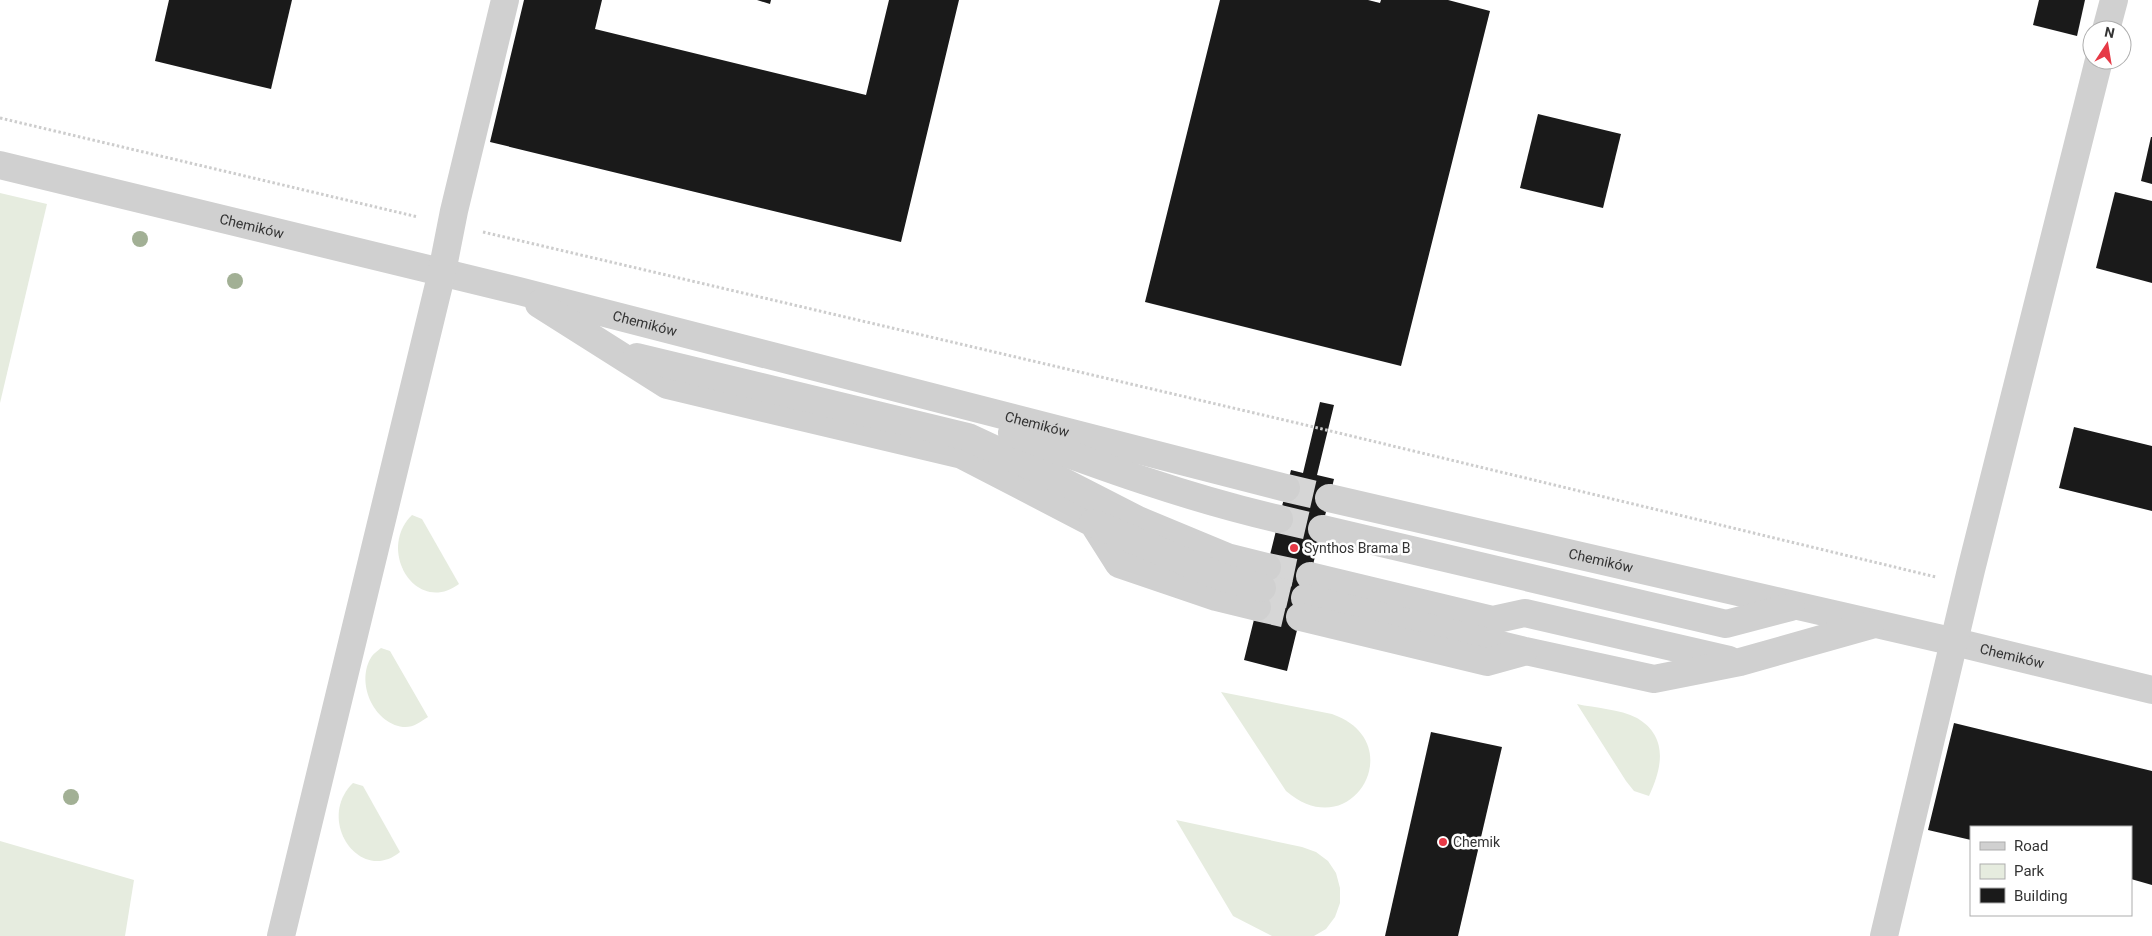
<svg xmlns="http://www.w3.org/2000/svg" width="2152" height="936" viewBox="0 0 2152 936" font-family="Roboto,sans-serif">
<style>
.green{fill:#e6ecdf}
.building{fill:#1a1a1a}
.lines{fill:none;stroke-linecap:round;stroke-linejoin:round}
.minor-tunnel{stroke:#d6d6d6;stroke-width:28;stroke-dasharray:28 14;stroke-linecap:butt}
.path{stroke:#cdcdcd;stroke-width:3;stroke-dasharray:2.5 2.5;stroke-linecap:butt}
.minor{stroke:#d0d0d0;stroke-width:28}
.tree{fill:#a2b095}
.poi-dot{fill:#e63946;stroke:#fff;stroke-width:2}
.labels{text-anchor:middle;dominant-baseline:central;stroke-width:5;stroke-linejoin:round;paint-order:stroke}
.street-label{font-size:14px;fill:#333;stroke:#fff}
.poi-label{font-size:14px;fill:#333;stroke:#fff;text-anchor:start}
</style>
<rect width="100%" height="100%" fill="#fff"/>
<g class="green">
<path d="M0,193L47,204L0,403Z"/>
<path d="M412,515L422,519L459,584C416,616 376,550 412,515Z"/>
<path d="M381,648L390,651L428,717C420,722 413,728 403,727C373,723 355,681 372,656C374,653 378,651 381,648Z"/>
<path d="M1221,692L1332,714C1412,742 1352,848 1286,791Z"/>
<path d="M1577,704C1595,708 1620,709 1637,718C1669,737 1662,768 1649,796L1634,791L1626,781Z"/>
<path d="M353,783L363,786L400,852C360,885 315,820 353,783Z"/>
<path d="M1176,820L1302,847L1316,852L1328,861L1336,873L1340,888V903L1335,917L1326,929L1314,936H1272L1233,916Z"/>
<path d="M0,841L134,880L125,936H0Z"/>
</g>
<g class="building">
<path d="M169,0H292L271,89L155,61Z"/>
<path d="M524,0H602L595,29L866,95L889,0H959L901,242L490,142Z"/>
<path d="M757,0H771L770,4Z"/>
<path d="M1220,0H1368L1380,3L1381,0H1448L1490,11L1401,366L1145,302Z"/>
<path d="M2039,0H2085L2077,36L2033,25Z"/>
<path d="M1538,114L1621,134L1603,208L1520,188Z"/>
<path d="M2151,137H2152V184L2141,181Z"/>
<path d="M2115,192L2152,201V283L2096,268Z"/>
<path d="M1320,402L1334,405L1317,475L1334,479L1287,671L1244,660L1291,470L1303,473Z"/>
<path d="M2074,427L2152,446V511L2059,488Z"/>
<path d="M1954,723L2152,771V885L2131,879V827H1971V840L1928,830Z"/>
<path d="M1431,732L1502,747L1458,936H1385Z"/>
</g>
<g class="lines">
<g class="minor-tunnel">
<path d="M1286,488L1329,498"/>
<path d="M1279,519L1322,529"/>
<path d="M1267,567L1310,576"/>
<path d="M1262,588L1305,598"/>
<path d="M1257,607L1300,617"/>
</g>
<g class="path">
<path d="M0,118L418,217"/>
<path d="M483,232L1314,427L1936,577"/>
</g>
<g class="minor">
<path d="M2106,30L2114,0"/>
<path id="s1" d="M0,165L519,291L1286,488"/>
<path d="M539,304L667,385L962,455L1093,523L1119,564L1216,597L1257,607"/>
<path d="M637,357L968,437L1056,478L1138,520L1227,557L1267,567"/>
<path d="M1012,433C1099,466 1188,498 1279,519"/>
<path id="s2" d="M1329,498L1955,642L2152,690"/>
<path d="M1093,523L1224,578L1262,588"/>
<path d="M1322,529L1726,624L1791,607"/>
<path d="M1310,576L1493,620L1525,613L1729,660"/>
<path d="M1305,598L1525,651L1654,679L1740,662L1871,625"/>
<path d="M1300,617L1487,662L1523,652"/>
<path d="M281,936L442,272L454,211L505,0"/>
<path d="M1884,936L1971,570L2099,60"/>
</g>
</g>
<g class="tree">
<circle cx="140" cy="239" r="8"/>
<circle cx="235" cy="281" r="8"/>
<circle cx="71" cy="797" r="8"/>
</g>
<g class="poi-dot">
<circle cx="1294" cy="548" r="5"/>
<circle cx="1443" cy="842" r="5"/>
</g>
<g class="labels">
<g class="street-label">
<text stroke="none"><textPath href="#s1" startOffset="259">Chemików</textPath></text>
<text stroke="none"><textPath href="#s1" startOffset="664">Chemików</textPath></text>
<text stroke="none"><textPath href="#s1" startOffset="1069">Chemików</textPath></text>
<text stroke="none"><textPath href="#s2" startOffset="279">Chemików</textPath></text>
<text stroke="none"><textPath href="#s2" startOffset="701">Chemików</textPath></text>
</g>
<g class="poi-label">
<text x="1304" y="548">Synthos Brama B</text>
<text x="1453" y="842">Chemik</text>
</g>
</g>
<rect x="1970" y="826" width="162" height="90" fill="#ffffff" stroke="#adadad"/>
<rect x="1980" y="842" width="25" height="8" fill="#d0d0d0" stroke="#adadad"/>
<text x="2014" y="851" font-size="15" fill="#333333">Road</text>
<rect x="1980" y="864" width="25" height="15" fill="#e6ecdf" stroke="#adadad"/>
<text x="2014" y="876" font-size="15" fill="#333333">Park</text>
<rect x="1980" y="888" width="25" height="15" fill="#1a1a1a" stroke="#adadad"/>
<text x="2014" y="901" font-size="15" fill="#333333">Building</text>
<g transform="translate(2107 45) rotate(12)"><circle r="24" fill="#ffffff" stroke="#adadad"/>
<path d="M0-4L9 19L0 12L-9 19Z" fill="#e63946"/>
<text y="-8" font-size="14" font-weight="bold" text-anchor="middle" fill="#333333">N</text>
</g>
</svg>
